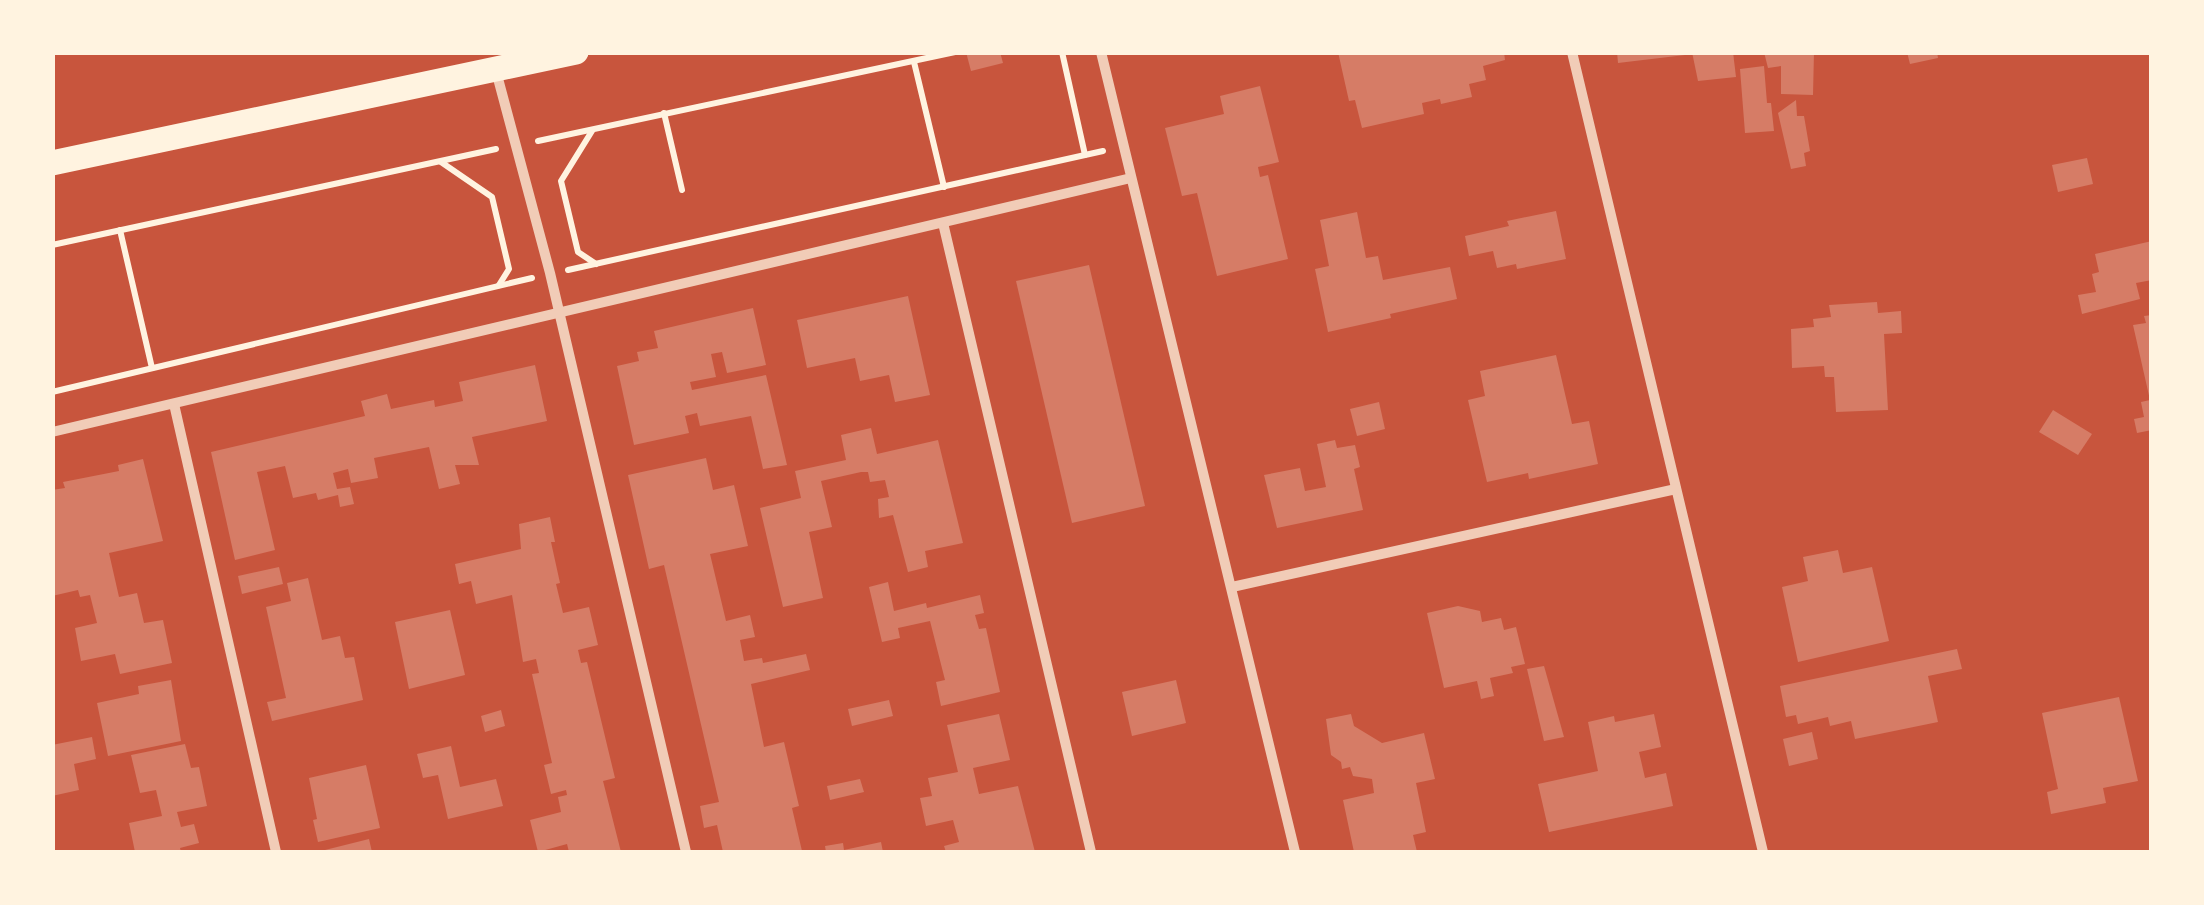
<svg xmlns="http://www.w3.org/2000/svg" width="2204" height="905" viewBox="0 0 2204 905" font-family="Bitter,serif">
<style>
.building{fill:#d67c66}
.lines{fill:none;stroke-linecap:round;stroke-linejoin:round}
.path{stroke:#fff3e0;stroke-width:6}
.minor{stroke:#f1ccb7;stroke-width:10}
.primary{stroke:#fff3e0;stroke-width:25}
</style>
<rect width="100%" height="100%" fill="#c8553d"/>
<g class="building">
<path d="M966,52H1000L1003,63L971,71Z"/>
<path d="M1338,52H1504L1505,60L1483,66L1486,80L1469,84L1472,97L1441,104L1440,99L1422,103L1424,114L1362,128L1355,100L1349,101Z"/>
<path d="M1617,52H1685V55L1618,63Z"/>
<path d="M1692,52H1733L1736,77L1698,81Z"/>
<path d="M1764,52H1814L1813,95L1781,94V66L1768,68Z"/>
<path d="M1907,52H1937L1938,58L1910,64Z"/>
<path d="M1764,66L1767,103H1771L1774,131L1745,133L1740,69Z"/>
<path d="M1260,86L1279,162L1258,167L1260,177L1268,175L1288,259L1217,276L1197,193L1182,196L1165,128L1224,114L1220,96Z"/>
<path d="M1796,100L1797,116H1804L1810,151L1804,153L1806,166L1791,169L1778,113Z"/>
<path d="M2087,158L2093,184L2058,192L2052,165Z"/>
<path d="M1556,211L1566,259L1517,269L1516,264L1497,268L1493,251L1469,256L1465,236L1509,226L1507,221Z"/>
<path d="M1357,212L1366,258L1378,256L1383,280L1450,267L1457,299L1390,314L1391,318L1328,332L1315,269L1329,266L1320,220Z"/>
<path d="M2152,241V280L2136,283L2140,299L2082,314L2078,295L2096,292L2092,274L2099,272L2095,254Z"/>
<path d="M1089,265L1145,506L1072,523L1016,281Z"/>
<path d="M908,296L930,395L895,402L889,375L860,381L855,358L807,368L797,320Z"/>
<path d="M1877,302L1878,313L1901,311L1902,333L1884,334L1888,410L1836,412L1834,377H1825L1824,366L1792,368L1791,329L1814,327L1813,319L1831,317L1829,305Z"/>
<path d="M753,308L766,365L727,373L722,352L711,354L716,377L690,382L692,390L766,375L787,465L763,469L751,416L700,426L697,413L685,416L689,433L634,445L617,366L639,361L637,352L658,348L654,331Z"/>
<path d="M2152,315V430L2137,433L2134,419L2144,417L2141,402L2150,400L2133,325L2146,323L2144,316Z"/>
<path d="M1556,355L1572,424L1589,421L1598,464L1529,479L1528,473L1487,482L1468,400L1485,396L1480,371Z"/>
<path d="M535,365L547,421L472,437L479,465H455L460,484L439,489L429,447L374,458L378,478L351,483L348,469L333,473L337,489L350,487L354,504L340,507L338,495L318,500L316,493L293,498L285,466L257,472L275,550L235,560L211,452L365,416L361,401L387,394L391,409L434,400L435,407L463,401L459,382Z"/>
<path d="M1379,402L1385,429L1357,436L1350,409Z"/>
<path d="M2053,410L2092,434L2078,455L2039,432Z"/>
<path d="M871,428L877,454L938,440L963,543L925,551L928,567L908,572L893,515L879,518L878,499L889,497L885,480L870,482L868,472H861L821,481L832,527L809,532L823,598L783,607L760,508L801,498L795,471L846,460L841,435Z"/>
<path d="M1335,440L1337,448L1355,445L1360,467L1354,469L1363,510L1277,528L1264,475L1300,468L1305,491L1326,487L1317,444Z"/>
<path d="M706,458L713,490L734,485L748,546L710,554L726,621L750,615L755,637L740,640L744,661L762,658L763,663L806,654L810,670L751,684L764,747L784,742L799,806L792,808L802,851L723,852L717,825L704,828L700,806L719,802L664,565L649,569L628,475Z"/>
<path d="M143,459L163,541L109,553L119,597L137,593L144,623L163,620L172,663L120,674L115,654L81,661L75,628L97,623L90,595L80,597L78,590L52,596V490L65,488L63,482L119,471L118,465Z"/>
<path d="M550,517L555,542H551L560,583L556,584L563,613L589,607L598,645L578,650L581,663L587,662L615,778L603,781L621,852H569L567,844L538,852L530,820L561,812L558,797L567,795L566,790L551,794L544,765L552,763L532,674L539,673L536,659L523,662L512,595L476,604L471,581L459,584L455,564L521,549L519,524Z"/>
<path d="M1838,550L1843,573L1872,567L1889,641L1798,662L1782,587L1808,581L1803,557Z"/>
<path d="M279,567L283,584L242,594L238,576Z"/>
<path d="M308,578L322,640L340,636L345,658L354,657L363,700L272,721L267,702L286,698L266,607L291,601L287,583Z"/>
<path d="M888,582L894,611L926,603L927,608L980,595L984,613L975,615L979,629L986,628L1000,692L941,706L936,682L945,680L930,621L898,628L900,638L882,642L869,587Z"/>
<path d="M1458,606L1480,611L1482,622L1501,618L1504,630L1516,627L1525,664L1511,667L1513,673L1490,678L1494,696L1481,699L1477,681L1444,688L1427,613Z"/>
<path d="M450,610L465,675L409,689L395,622Z"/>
<path d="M1957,649L1962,669L1928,676L1938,722L1855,739L1851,721L1830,726L1828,717L1798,724L1796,715L1786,717L1780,686Z"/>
<path d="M1544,666L1564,737L1544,741L1527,669Z"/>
<path d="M171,680L181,741L108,756L97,703L139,694L138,686Z"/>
<path d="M1176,680L1186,723L1132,736L1122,692Z"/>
<path d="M2119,697L2138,781L2103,788L2106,803L2051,814L2047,792L2058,789L2042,713Z"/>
<path d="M889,700L893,716L852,726L848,709Z"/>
<path d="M501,710L505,726L485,732L481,716Z"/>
<path d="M999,714L1010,760L973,768L979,794L1018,786L1035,852H946L944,846L959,842L953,820L926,826L920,798L932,796L928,778L958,772L947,725Z"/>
<path d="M1351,714L1354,726L1382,743L1424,733L1435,779L1416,783L1426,832L1413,835L1417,852H1354L1343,800L1374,793L1372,779L1353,776L1350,767L1342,769L1341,762L1331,755L1326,719Z"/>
<path d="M1654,714L1661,747L1639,752L1645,778L1666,773L1673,806L1549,832L1538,784L1598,771L1588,722L1614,716L1615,722Z"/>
<path d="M1812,732L1818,759L1789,766L1783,739Z"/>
<path d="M92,737L96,759L74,764L79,790L52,796V745Z"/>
<path d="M185,744L191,768L199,767L207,806L177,812L181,827L194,824L199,843L180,848L181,852H135L129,823L162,816L156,790L140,793L131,755Z"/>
<path d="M451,746L460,787L496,779L503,806L448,819L438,775L423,778L417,754Z"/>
<path d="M366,765L380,828L318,842L313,820L317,819L309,778Z"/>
<path d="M860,779L864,792L830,800L827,786Z"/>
<path d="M369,839L372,852H321V851Z"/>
<path d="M881,842L883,852H826L825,846L843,843L844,850Z"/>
</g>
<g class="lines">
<g class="path">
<path d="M1062,52L1085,155"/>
<path d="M914,62L944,187"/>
<path d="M664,113L682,190"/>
<path d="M592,131L561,181L578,252L596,264"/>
<path d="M538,141L955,52"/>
<path d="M441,162L492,197L509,269L499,285"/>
<path d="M120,230L152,368"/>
<path d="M52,245L496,149"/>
<path d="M568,270L1103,151"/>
<path d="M52,392L532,278"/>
</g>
<g class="minor">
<path d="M1101,52L1295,852"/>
<path d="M1572,52L1763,852"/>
<path d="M496,71L550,273L686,852"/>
<path d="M943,223L1091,852"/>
<path d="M174,404L276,852"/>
<path d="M52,432L1131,178"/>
<path d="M1232,587L1676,489"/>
</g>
<path class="primary" d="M52,163L576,52"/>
</g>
<rect width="2204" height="905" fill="none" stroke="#fff3e0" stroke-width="110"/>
</svg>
